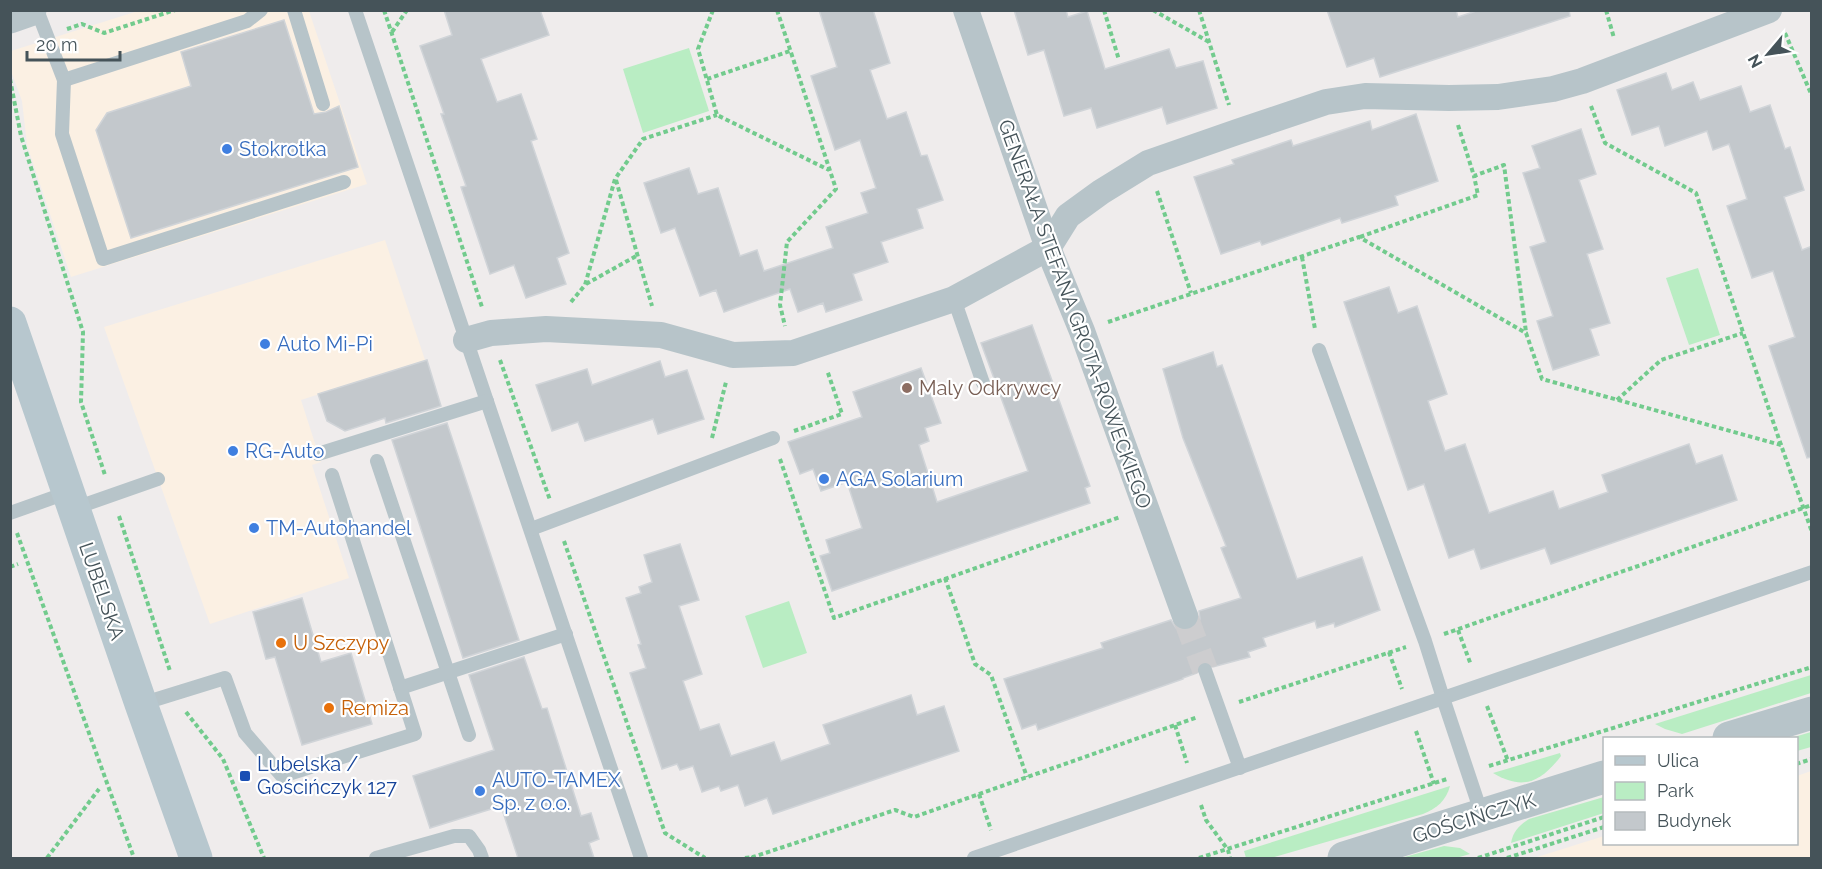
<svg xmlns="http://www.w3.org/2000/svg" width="1822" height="869" viewBox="0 0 1822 869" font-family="Raleway,sans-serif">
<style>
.commercial{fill:#fbf0e3}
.green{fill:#b9edc3}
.building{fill:#c3c8cc;stroke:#d0d4d8;stroke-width:1.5}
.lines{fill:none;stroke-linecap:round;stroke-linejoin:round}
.minor-tunnel{stroke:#cdcdcf;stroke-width:26;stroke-dasharray:26 13;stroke-linecap:butt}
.path{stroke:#72cb8d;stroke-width:4;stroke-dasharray:4.5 3;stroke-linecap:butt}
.service{stroke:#b7c4c9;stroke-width:14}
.minor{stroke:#b7c4c9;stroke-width:26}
.tertiary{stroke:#b7c4c9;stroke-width:33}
.secondary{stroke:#b7c7ce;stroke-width:33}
.shop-dot{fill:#3f7fe0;stroke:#fff;stroke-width:2}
.education-dot{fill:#8d6e63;stroke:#fff;stroke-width:2}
.food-dot{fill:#e8710a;stroke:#fff;stroke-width:2}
.transit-dot{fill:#1a4fb4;stroke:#fff;stroke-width:2}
.labels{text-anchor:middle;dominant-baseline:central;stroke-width:4.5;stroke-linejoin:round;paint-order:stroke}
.shop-label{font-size:20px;fill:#366cbe;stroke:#fff;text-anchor:start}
.street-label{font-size:20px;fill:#455359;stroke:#fff}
.education-label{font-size:20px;fill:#785e54;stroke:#fff;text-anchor:start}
.food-label{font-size:20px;fill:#c56008;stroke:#fff;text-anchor:start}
.transit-label{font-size:20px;fill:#164399;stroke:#fff;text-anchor:start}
</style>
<rect width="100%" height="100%" fill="#efecec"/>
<g class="commercial">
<path d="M138,11H309L367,184L71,277L27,145L22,101L11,71V51Z"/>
<path d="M385,240L425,360L301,400L321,462L312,465L349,578L210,624L104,327Z"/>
<path d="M1811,771V858H1534L1604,836V844H1796L1797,776Z"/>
</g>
<g class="green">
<path d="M689,48L709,111L643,133L623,69Z"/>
<path d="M1698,268L1720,335L1689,345L1666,278Z"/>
<path d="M789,601L807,653L763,668L745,616Z"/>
<path d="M1811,675V693L1682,734L1665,729L1655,724Z"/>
<path d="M1811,732V747L1797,751L1796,738H1791Z"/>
<path d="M1560,753L1561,756C1541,782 1523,791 1493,773Z"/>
<path d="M1450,786C1446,801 1437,808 1423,814L1271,858H1246L1244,851Z"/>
<path d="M1604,797V813L1511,843C1513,831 1520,825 1529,819Z"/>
<path d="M1444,846L1460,848L1470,854L1456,858H1401Z"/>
</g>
<g class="building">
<path d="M444,10H540L549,35L481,59L497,102L521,94L537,139L531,141L569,253L557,258L566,284L526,298L514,265L490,274L461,187L466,186L441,114H444L420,46L452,35Z"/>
<path d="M819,10H873L890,63L870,70L887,119L906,112L921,156L927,155L943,200L917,209L923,228L881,242L888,262L853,274L862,300L826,312L823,303L798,312L790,289L724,312L716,290L700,296L675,228L661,233L644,183L689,168L698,194L718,188L740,256L757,250L764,271L833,248L826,227L868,213L861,193L876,188L860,140L835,150L811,76L837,67Z"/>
<path d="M1014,10H1066L1068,17L1087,11L1105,69L1169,49L1176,68L1203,61L1217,108L1167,124L1162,107L1097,128L1091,108L1064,116L1044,50L1028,55Z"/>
<path d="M1327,10H1456L1458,17L1479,10H1569L1570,16L1380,77L1374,58L1347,67Z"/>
<path d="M284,20L314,114L326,112L339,106L358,167L131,238L96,130L107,113L191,86L181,52Z"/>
<path d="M1666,73L1672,90L1693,82L1700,100L1741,86L1750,112L1770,105L1785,149L1790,147L1804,190L1784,197L1802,250L1812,246V457L1807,458L1769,346L1795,337L1773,271L1752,278L1727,206L1747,199L1729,144L1713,150L1707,131L1665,146L1659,126L1632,135L1617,90Z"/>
<path d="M1416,114L1438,181L1395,196L1398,205L1342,223L1340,218L1262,245L1260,241L1221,254L1194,177L1234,164L1232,160L1291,140L1293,146L1370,121L1372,130Z"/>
<path d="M1581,129L1596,174L1579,180L1603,249L1587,254L1610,323L1590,329L1599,355L1553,370L1537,321L1553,316L1530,247L1546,242L1523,173L1540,168L1532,146Z"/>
<path d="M1389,287L1398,313L1417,306L1447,394L1428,401L1445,451L1465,444L1489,513L1553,491L1559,509L1608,492L1602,475L1689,444L1696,464L1722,455L1737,500L1551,564L1545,548L1481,569L1474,549L1449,558L1424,484L1408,490L1344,302Z"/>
<path d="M1032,325L1090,486L1085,488L1090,503L832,591L820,556L830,553L826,540L862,528L847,482L821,491L813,469L800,474L788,442L862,417L853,392L921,368L941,423L925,428L929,441L919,445L937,502L1028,471L981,343Z"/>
<path d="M1213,352L1217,367L1222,365L1297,579L1362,557L1380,610L1335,627L1334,623L1317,628L1315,621L1263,638L1266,646L1248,652L1250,657L1213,667L1210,663L1203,661L1198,665L1197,673L1183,678V679L1038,730L1036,724L1022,729L1004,679L1103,648L1101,643L1171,620L1176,628L1183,631L1190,630L1197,625L1200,619L1199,611L1241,598L1221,548L1226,546L1183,438L1163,369Z"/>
<path d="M427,360L441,406L386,423L385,418L345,431L327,421L318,394Z"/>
<path d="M660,361L665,377L687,370L704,419L658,434L653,419L585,441L578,422L552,431L536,385L587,369L592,385Z"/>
<path d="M447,423L519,640L463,658L392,440Z"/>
<path d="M680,544L699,600L679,606L702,674L683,681L700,730L719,724L731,756L774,742L781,761L830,744L823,725L911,695L917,715L944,706L959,751L773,814L767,798L745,806L738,785L721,791L719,786L702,792L693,766L680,770L677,764L662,769L630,673L646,668L638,645L641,644L626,598L641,593L639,587L652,582L644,555Z"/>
<path d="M302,598L321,662L351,653L372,724L302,745L275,657L266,659L253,612Z"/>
<path d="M524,657L542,709L547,708L581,816L591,813L599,839L589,843L594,858H518L501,806L430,828L413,776L494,750L469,675Z"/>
</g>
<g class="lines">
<path class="minor-tunnel" d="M1185,616L1205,670"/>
<g class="path">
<path d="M384,10L482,307"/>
<path d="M713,10L698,49L717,115L829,170"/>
<path d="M777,10L836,189L787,242L780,305L785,326"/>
<path d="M1104,10L1119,60"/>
<path d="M1153,10L1209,42"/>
<path d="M1199,10L1229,105"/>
<path d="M1606,10L1614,38"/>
<path d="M67,29L82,24L104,33L175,10"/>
<path d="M392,32L407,10"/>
<path d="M1785,33L1812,96"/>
<path d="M10,79L21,136L83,332L81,402L105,475"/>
<path d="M707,79L790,51"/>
<path d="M1591,106L1605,143L1696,193L1781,445"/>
<path d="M1458,125L1474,176L1504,165L1526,332"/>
<path d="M616,180L652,306"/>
<path d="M1157,191L1191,293"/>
<path d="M1360,237L1478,195L1474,176"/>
<path d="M1302,257L1315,329"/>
<path d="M586,284L638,255"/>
<path d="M571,302L585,285L615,179L643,139L717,115"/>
<path d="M1108,322L1359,237L1526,333L1542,379L1781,445L1812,532"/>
<path d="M500,360L550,500"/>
<path d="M1617,400L1661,360L1743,333"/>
<path d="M794,431L842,414L827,370"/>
<path d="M712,438L726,382"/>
<path d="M780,459L834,618L1120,517"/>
<path d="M119,516L170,671"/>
<path d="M17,533L134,858"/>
<path d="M564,541L665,833L705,858"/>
<path d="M10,567L18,564"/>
<path d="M945,578L975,664L991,675L1027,777"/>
<path d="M1458,630L1471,665"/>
<path d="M1444,634L1812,505"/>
<path d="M1389,652L1402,689"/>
<path d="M1239,702L1406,647"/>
<path d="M1487,706L1508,761"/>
<path d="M186,712L223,759L264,858"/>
<path d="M1175,725L1187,763"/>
<path d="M1416,731L1434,784"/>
<path d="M1796,764L1812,759"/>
<path d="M1489,766L1812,667"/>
<path d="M979,794L991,830"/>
<path d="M1201,805L1206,820L1228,850L1230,858"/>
<path d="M47,858L99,789"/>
<path d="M745,858L753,857"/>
<path d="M754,858L753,857L895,810L914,817L1198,717"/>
<path d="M1199,858L1447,779"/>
<path d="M1478,858L1604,817"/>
<path d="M1507,858L1604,827"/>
</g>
<g class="service">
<path d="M37,10L64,80L247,21L261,10"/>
<path d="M294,10L323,104"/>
<path d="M355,10L641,858"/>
<path d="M64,80L62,134L103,259L344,182"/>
<path d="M954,299L983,383"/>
<path d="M1319,350L1425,641L1443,698L1812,572"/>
<path d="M318,454L487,401"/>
<path d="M377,461L469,735"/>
<path d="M75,508L158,479"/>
<path d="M10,513L69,492"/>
<path d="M531,529L773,438"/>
<path d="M1205,670L1240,768"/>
<path d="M400,688L566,634"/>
<path d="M141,704L225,678L245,733L282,776L415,734L332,475"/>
<path d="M376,858L454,836H469L479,850L482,858"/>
<path d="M974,858L1443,698L1482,815"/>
</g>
<g class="minor">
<path d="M966,10L1048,248L1082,331L1185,616"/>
<path d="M466,340L491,333L546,329L661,335L733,355L793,353L954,299L1048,248L1068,216L1101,192L1148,163L1237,132L1326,102L1365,96L1449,98L1498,97L1553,89L1582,81L1769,10"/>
</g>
<g class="tertiary">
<path d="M10,17L30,10"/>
<path d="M1729,738L1812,713"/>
<path d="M1344,858L1604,777"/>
</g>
<path class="secondary" d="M10,323L141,704L196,858"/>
</g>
<g class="shop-dot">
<circle cx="227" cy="149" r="6"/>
<circle cx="265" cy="344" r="6"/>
<circle cx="233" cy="451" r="6"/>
<circle cx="824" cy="479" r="6"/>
<circle cx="254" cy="528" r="6"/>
<circle cx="480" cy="791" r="6"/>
</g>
<circle class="education-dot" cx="907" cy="388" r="6"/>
<g class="food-dot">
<circle cx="281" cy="643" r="6"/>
<circle cx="329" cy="708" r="6"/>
</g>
<rect class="transit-dot" x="239" y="770" width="12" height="12" rx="3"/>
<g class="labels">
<g class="shop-label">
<text x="239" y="149">Stokrotka</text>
<text x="277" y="344">Auto Mi-Pi</text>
<text x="245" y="451">RG-Auto</text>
<text x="836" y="479">AGA Solarium</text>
<text x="266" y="528">TM-Autohandel</text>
<text x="492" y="780">AUTO-TAMEX<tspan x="492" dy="23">Sp. z o.o.</tspan></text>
</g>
<g class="street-label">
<text transform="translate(1075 314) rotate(70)">GENERAŁA STEFANA GROTA-ROWECKIEGO</text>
<text transform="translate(102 591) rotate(71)">LUBELSKA</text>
<text transform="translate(1474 818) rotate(-17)">GOŚCIŃCZYK</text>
</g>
<g class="education-label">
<text x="919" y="388">Maly Odkrywcy</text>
</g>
<g class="food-label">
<text x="293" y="643">U Szczypy</text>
<text x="341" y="708">Remiza</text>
</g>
<g class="transit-label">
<text x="257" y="764">Lubelska /<tspan x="257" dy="23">Gościńczyk 127</tspan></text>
</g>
</g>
<rect width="1822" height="869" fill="none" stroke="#455359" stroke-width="24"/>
<rect x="1603" y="737" width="195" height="108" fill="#ffffff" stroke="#b5babd" stroke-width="1.5"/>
<rect x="1615" y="756" width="30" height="9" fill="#b7c7ce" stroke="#b5babd" stroke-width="1.5"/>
<text x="1657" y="767" font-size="18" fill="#455359">Ulica</text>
<rect x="1615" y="782" width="30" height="18" fill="#b9edc3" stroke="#b5babd" stroke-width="1.5"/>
<text x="1657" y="797" font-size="18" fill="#455359">Park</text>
<rect x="1615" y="812" width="30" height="18" fill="#c3c8cc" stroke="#b5babd" stroke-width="1.5"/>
<text x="1657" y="827" font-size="18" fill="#455359">Budynek</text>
<g transform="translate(1768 54) rotate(241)" stroke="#ffffff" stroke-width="4.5" paint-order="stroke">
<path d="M0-4.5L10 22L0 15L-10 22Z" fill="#455359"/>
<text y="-9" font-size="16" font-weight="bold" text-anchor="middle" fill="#455359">N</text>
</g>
<path d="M27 51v9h93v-9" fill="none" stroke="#455359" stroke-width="3"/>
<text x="36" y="51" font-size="18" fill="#455359" stroke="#ffffff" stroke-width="4.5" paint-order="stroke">20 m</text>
</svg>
